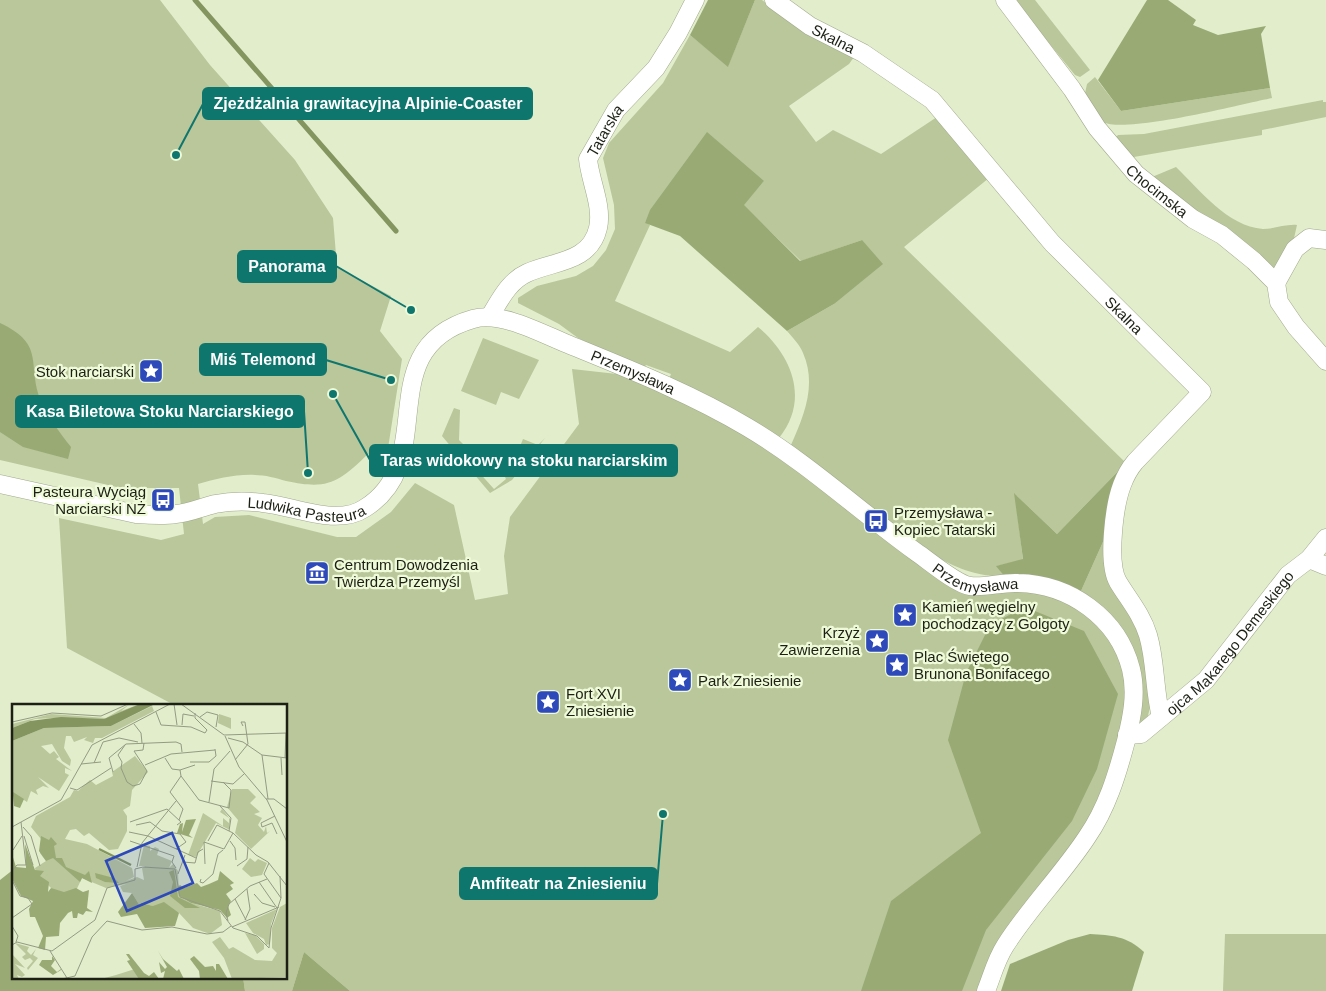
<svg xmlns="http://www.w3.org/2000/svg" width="1326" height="991" viewBox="0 0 1326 991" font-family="Helvetica,sans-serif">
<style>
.green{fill:#b9c79b}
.forest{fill:#9aaa74}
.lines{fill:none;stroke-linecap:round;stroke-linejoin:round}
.stream{stroke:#859560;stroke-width:5}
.minor-casing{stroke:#9fa98a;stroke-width:19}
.minor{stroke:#fff;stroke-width:18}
.labels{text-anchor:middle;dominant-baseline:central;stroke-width:4.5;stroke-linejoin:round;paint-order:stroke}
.street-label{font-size:15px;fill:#1c2014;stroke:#effad9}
.poi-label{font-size:15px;fill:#1c2014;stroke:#effad9;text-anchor:start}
.inset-river{fill:none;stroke:#859560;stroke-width:2.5}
.inset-road{fill:none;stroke:#939b82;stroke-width:1}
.view{fill:#2d49ba;fill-opacity:0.15;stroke:#2d49ba;stroke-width:2.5}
.inset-edge{fill:none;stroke:#1c2014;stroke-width:2.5}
.leader{fill:none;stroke:#0f766e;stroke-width:2}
.callout-dot{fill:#0f766e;stroke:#effad9;stroke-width:2}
.callout{fill:#0f766e;stroke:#0f766e;stroke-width:2}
.callout-label{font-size:16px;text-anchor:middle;font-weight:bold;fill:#fff}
</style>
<rect width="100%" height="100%" fill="#e2edcc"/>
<g class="green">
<path d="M0,0H160L210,65L295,160L333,218L337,267L391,296L380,331L402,359L388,448L376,462L368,454C338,483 328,490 286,481C276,478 265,475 255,475C236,474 216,479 198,484L203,524L215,517L249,515L337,537H356L391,512L415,483L454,505L475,600L508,594L504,556L510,517L579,424L572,369L644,377L711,408L967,586L1019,583L1093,608L1130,668L1114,784L1018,926L986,991H350L304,952L292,991H245L243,977H286V705H174L67,648L59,518L161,540L184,534L179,488H121L0,460Z"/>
<path d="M755,0H762L808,35L854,57L849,64L789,106L816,142L833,130L881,154L937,117L989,178L904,247L1126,463L1057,534L1015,494L1023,560L997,566L1005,577C972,575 958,569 930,553L791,445C804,415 817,385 803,353C800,345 792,337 787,331L834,304L862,240L801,261L743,205L764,181L645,222L650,225L615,301L730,352L758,327C792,355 810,400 779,438L737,411L669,379L671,374L646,365L643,369L578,338L559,324L518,303V298L537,286L576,276L593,266L606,250L615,229L614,205L603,158L609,143L663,83L690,35L728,66Z"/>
<path d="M1014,0H1035L1090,70L1080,77L1075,75Z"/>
<path d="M1095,77L1121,111L1270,88L1272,98C1242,104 1126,134 1103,122C1096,118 1089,105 1084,98L1087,84Z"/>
<path d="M1323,100V102H1326V117L1262,130V135L1128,158L1114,139L1118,135L1144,134Z"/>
<path d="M1176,167C1200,190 1227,226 1263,229C1274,229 1286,224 1297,225L1292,247L1274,271L1152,177Z"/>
<path d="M483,338L539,360L519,399L501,392L496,405L461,391Z"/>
<path d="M454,408L460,410L459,440L482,463L476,469L494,489L506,479L504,475L524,451L519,449L523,439L538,445L545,438L512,480L490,493L442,436Z"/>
<path d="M1111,524L1106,555L1147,647L1151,703L1146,724L1139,723C1144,701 1141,684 1134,663C1122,627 1114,612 1081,591Z"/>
<path d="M1225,934H1326V991H1223Z"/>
</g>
<g class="forest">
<path d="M708,0H755L728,67L690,35Z"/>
<path d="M1147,0H1168L1196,20L1193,25L1218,35L1266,26L1261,34L1270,88L1121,111L1098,80Z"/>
<path d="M707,132L764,181L744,205L800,261L862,240L883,264L834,304L787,331L680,236L645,223L650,210Z"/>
<path d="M0,323C47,345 26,365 41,401C48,417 60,433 71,447L68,459L23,447L0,432Z"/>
<path d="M1126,463L1111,524L1081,591L1043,577H1005L996,566L1023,559L1014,493L1057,534Z"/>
<path d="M1025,607L1084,631L1118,694L1097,769L1072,821L986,930L962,991H861L891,901L981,833L948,740L966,673L990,625Z"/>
<path d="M14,869V977H243L245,991H0V880Z"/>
<path d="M1090,934C1111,935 1127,936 1144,952L1132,991H1001L1010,964L1068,940Z"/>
<path d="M304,952L350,991H292Z"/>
</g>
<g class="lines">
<path class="stream" d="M195,0L396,231"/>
<defs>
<g id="minor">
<path id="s1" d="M774,0L810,26L863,53L932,100L1052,243L1202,392L1135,462C1129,469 1125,477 1122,485C1114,506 1107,563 1118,582C1129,600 1142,615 1148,635C1156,662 1154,690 1161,717"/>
<path id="s2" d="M1005,0L1072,89L1097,128L1136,174L1193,219L1222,235L1254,261L1276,283L1279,302L1296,327L1326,361"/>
<path d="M1276,283L1295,249L1309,238L1326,240"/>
<path id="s3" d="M490,316C500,300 509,281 527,273C553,261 590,263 598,228C603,206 590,181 588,159L616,110L656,68L678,33L695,0"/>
<path id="s4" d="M0,484L136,514C150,515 163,516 176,514C189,513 202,507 215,504C231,501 248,501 263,503C294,506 337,527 365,508C442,460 368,349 473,319C500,311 539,332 565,343C626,368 690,393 747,427C808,463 859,511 916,552C928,560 956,584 970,586C985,588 1002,582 1018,583C1070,584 1118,618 1131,669C1137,693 1132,717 1126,741C1117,775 1107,808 1087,837C1062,875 1029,908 1005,946C996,960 992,976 986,991"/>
<path d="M1309,559L1326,566"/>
<path id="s5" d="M1127,735L1141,734L1206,680L1288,575L1309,559L1326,538"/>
</g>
</defs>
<use href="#minor" class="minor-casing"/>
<use href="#minor" class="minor"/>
</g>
<defs>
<symbol id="sight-square" viewBox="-11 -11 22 22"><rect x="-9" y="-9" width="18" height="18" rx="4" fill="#2d49ba" stroke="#effad9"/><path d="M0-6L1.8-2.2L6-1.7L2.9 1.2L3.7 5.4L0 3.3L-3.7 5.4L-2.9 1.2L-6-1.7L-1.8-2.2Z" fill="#fff"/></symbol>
<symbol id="bus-square" viewBox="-11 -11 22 22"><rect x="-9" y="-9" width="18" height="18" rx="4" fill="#2d49ba" stroke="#effad9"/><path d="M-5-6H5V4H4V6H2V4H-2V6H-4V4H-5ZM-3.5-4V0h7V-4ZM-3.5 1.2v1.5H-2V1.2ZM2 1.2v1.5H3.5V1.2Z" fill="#fff"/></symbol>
<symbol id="museum-square" viewBox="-11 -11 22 22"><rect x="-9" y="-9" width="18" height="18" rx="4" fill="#2d49ba" stroke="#effad9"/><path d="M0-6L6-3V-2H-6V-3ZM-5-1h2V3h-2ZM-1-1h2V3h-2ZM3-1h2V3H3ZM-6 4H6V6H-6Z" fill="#fff"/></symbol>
</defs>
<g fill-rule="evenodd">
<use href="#sight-square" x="137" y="357" width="28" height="28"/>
<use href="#bus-square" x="149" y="486" width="28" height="28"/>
<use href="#bus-square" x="862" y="507" width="28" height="28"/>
<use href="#museum-square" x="303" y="559" width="28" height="28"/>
<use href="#sight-square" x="891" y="601" width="28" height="28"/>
<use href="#sight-square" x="863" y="627" width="28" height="28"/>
<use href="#sight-square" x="883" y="651" width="28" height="28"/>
<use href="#sight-square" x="666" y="666" width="28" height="28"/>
<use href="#sight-square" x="534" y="688" width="28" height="28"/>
</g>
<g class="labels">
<g class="street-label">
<text stroke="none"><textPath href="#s1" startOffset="71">Skalna</textPath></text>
<text stroke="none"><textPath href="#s3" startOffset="250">Tatarska</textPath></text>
<text stroke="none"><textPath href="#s2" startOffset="245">Chocimska</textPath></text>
<text stroke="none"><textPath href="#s1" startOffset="476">Skalna</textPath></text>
<text stroke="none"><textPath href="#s4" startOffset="776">Przemysława</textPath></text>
<text stroke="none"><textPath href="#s4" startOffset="312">Ludwika Pasteura</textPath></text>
<text stroke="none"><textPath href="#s4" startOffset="1181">Przemysława</textPath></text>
<text stroke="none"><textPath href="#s5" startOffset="142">ojca Makarego Demeskiego</textPath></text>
</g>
<g class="poi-label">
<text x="134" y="371" text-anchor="end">Stok narciarski</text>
<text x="146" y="491" text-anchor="end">Pasteura Wyciąg<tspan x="146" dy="17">Narciarski NŻ</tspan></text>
<text x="894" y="512">Przemysława -<tspan x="894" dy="17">Kopiec Tatarski</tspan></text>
<text x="334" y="564">Centrum Dowodzenia<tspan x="334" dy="17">Twierdza Przemyśl</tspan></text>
<text x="922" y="606">Kamień węgielny<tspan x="922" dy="17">pochodzący z Golgoty</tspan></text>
<text x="860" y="632" text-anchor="end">Krzyż<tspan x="860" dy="17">Zawierzenia</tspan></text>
<text x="914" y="656">Plac Świętego<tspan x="914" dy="17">Brunona Bonifacego</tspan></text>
<text x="698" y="680">Park Zniesienie</text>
<text x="566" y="693">Fort XVI<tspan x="566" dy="17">Zniesienie</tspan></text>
</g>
</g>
<g transform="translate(12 704)">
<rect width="275" height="275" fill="#e2edcc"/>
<path d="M118,0L109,7L128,0L105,12L92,15L41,14L23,15L0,24V20L39,10L94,14ZM140,2L142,7L90,34H83L81,39L72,36L75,33L62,38L59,32H54L52,44L59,56L58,62L50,57L40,40L29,42L38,50L42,47L47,53L44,55L60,67L53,64V69L57,71L47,87L26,73L37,84L31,82L24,86L26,91L19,87L15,98L0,88V37L32,24L99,22ZM207,10L219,14V25L206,19ZM123,52L136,68L120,86L118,102L111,106L115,112V127L106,145L97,146L77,129L72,132L64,125L58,126L53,135L75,140L120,164L122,173L114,177L125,173L132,176L130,164L133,162H127L132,141L138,142V147L143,143L147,145L145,151L160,157L157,164L161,160L166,167L167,192L179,199L208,207L210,221L198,230L181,224L167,209L129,199L128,202L120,189L111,188L108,182L114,180L94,184L70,174L60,195L40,185L24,169L23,164L34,157L28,149L29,135L19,123L24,112L58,93L62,86L66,87L78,76L84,81L101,72L100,68ZM220,85H236L244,93L238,99L248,108L242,110L250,114L246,121L252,128L254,122L255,129L258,127L239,145L223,129L226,116L215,103ZM210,105L218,115V117L217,125H216L204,119L184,153L176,151L191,109L211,122V114L217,119V114L208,108ZM238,154L243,158L246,155L255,159L250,171L239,173L230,165ZM275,199V273L220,275L212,254L200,238L208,233L217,245L221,243L243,256L260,257L265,249L260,244V224L268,203ZM265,205L259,220L258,240L254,241L252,235L241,229L234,219ZM233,229L243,231L252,240V245L245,250ZM3,239L17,243L15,247L19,251L24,245L21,251L26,254L16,266L15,264L21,257L18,254L13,256L10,253L14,250ZM0,250L13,264L3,260L13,271L10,273L5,271L7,275L0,274ZM123,265L127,275H89L104,271Z" fill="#b9c79b"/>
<path d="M0,81L1,88L12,95L8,104L2,102ZM184,115L177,131L181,134L165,129L168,120L171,119L170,128L174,116ZM29,132L37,136L39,133L45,140L42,142L44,154H50L54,163L73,171L77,167L80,179L70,174L68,178L41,154L34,157L27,147ZM13,140L23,166L32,167L28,172L37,178L36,188L39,184L52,188L64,184L71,188L77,186L75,204L81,208L74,207L71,211L66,209L65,214H61L60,207L56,209L48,219L47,232L34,233L33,246L26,244L31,232L23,213H18L17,205L21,197L9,192L0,175V150L4,163L14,164ZM162,166L166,193L188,204H173L158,192L161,178L157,168ZM208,167L222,179L218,181L221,185L214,190L219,197L216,202L219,211L215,214L208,206L179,199L167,192L165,184L168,181L172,184L185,179L189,183L197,180L206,176ZM83,169L102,174L107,179L93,178L84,174ZM120,189L128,202L129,199L141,202L152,198L167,209L163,222L133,224L125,210L109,213L106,208ZM146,247L151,255L165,267L167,265L172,275H151L153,267L149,269L147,258L153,265L155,263ZM114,250H117L132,269L137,272L142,268L147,275H127L115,257L118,256ZM40,252L43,256L39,262L45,268L49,265V266L41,271L27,261L30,256H40ZM182,252L193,263L201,262L204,267V260H207L216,275H188L187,267L178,255Z" fill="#9aaa74"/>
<path d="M128,0H143L99,22L32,24L0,37V24L18,17L49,13L92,15Z" fill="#859560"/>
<path class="inset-river" d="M87,145L119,161"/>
<path class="inset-road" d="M162,0L165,21M169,0L212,31L275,29M204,0H240M144,8L149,21L179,23L193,29M183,9V14L195,26L193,29M188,13L195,8L206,11L204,23M0,18L40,9L89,12L116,0M122,20L129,29L130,39M170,21L171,10L182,12M213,32L227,63L255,96L275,138M216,34L231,38L250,51L275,54M250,51L256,95M153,54L160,65L168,66M269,54L270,71M273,54L274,29M223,56L236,40L233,18H229L231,22M110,58L109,64L115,78L121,82L128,80L135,67L122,47L131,46L132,39M110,58L106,51L113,41M178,58H197L204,52L203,45M82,59L91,38L107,34L126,38M69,60L89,58M133,61L159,50L203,46M168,66L183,61M101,68L97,54L114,40L164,38L169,40L170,48M169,72L187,96L217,104L219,86L211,78M199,77L221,80L232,70M58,84L65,86L99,64M158,88L171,105L167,116M158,88L169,72L168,66M254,95H262L275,105M197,98L202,65L218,47M208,102L219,114L217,127M155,105L169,118L165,121M118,118L155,105M249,119L250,123L260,119L265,130M249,119L263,112M124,121L138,118L150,127L168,130L174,138L164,145M0,123L49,96L80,41L158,0M11,123L19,132L28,162M117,128L136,132L184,154M12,132L21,161M118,137L162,152L160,158L164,164M196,137L205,121L221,129L244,151L256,158L275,182M218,137L223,144L224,156M212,145L221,129M1,146L10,132M171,158L183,159L186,148L191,145M257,159L252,170L269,194M193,160L192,138L212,145M225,162L235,155L236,143M125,163L130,139L164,97M0,167L5,161H14L9,118M166,170L173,151M189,175L188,178L191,179L201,170L206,150L211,146M0,176L8,192L16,194L20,200L0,214M247,178L265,204M244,192L242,190L250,199L263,203M223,195L234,216M233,216L238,205L235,185M216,217L214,209L217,200L238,182L255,175M0,222L6,232L4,238M220,223L267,203M0,241L5,238L40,247L83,216L95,184L123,176V165L131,163L163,165L168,193L208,207L221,224L245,232L257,244L259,224L269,194L268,172M38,247L55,274M50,275L63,272L80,233L95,217L130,226L160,223L195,230L211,228L219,222"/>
<path class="view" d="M160,129L181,179L115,207L94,157Z"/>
<rect width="275" height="275" class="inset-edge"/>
</g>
<path class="leader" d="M176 155L203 104M411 310L336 266M391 380L326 360M308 473L304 411M333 394L370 460M663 814L657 884"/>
<g class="callout-dot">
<circle cx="176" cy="155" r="5"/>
<circle cx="411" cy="310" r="5"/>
<circle cx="391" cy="380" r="5"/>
<circle cx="308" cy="473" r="5"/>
<circle cx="333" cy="394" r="5"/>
<circle cx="663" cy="814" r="5"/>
</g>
<g class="callout">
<rect x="203" y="88" width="329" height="31" rx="5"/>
<rect x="238" y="251" width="98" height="31" rx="5"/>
<rect x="200" y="344" width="126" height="31" rx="5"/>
<rect x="16" y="396" width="288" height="31" rx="5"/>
<rect x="370" y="445" width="307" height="31" rx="5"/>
<rect x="460" y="868" width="197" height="31" rx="5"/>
</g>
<g class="callout-label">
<text x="368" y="109">Zjeżdżalnia grawitacyjna Alpinie-Coaster</text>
<text x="287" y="272">Panorama</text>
<text x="263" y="365">Miś Telemond</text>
<text x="160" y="417">Kasa Biletowa Stoku Narciarskiego</text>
<text x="524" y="466">Taras widokowy na stoku narciarskim</text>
<text x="558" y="889">Amfiteatr na Zniesieniu</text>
</g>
</svg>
